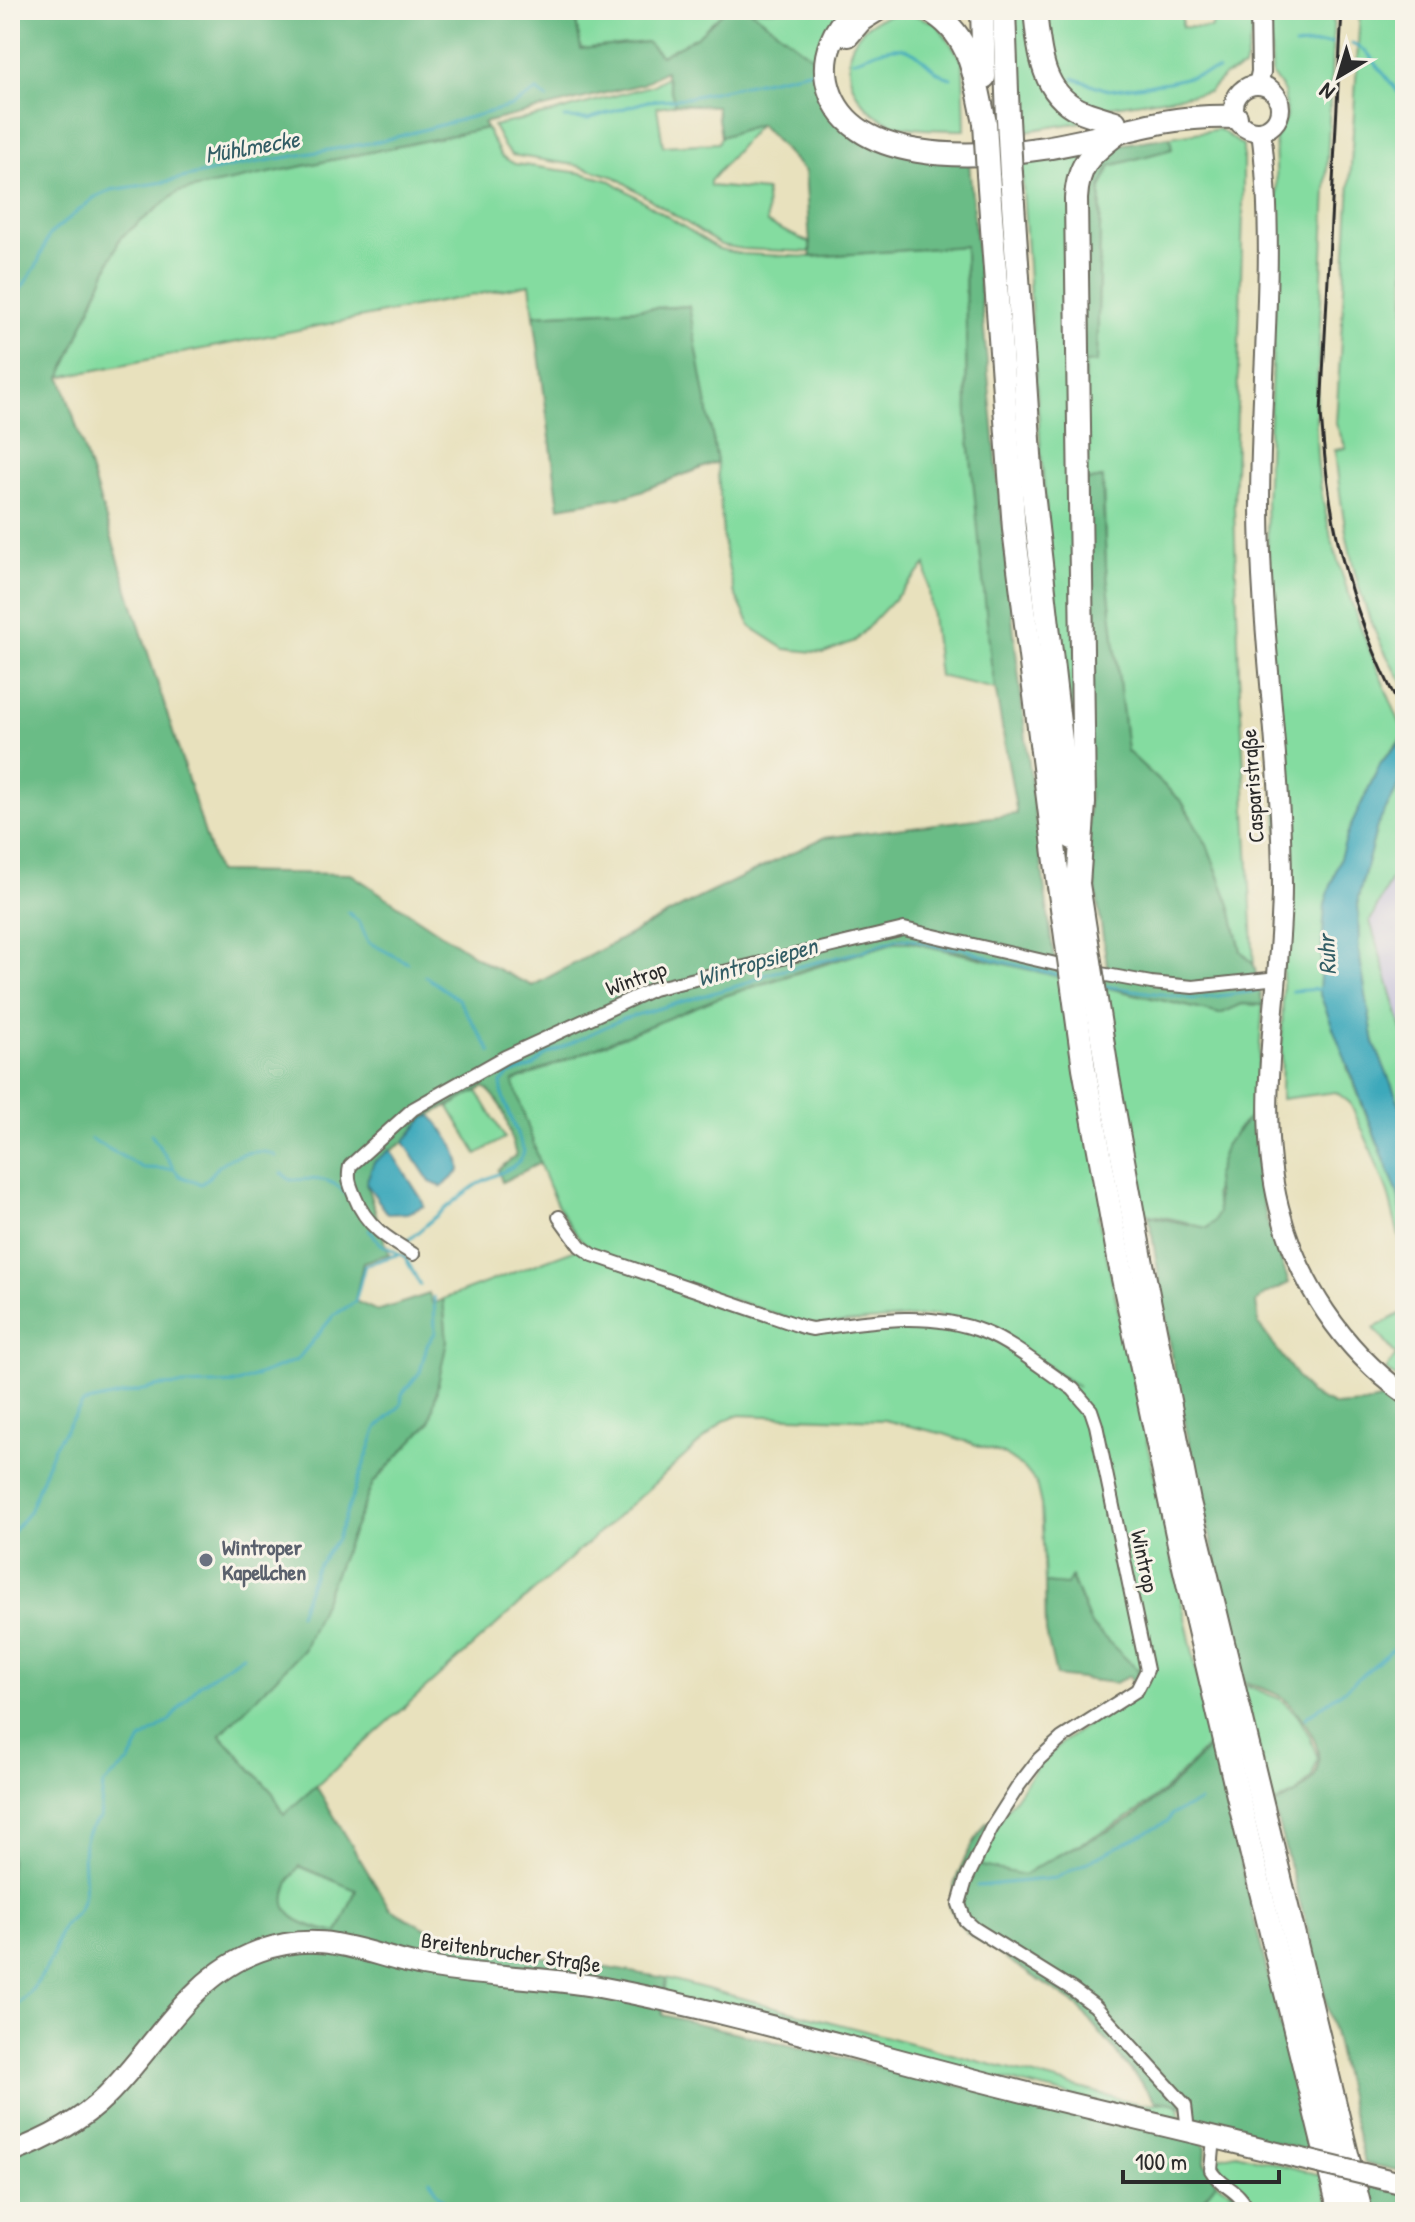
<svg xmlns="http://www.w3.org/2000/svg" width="1415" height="2222" viewBox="0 0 1415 2222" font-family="'Patrick Hand',sans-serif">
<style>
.industrial{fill:#c5c0da}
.green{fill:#84dca0;stroke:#588466;stroke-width:2}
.forest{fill:#6bbc86;stroke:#4b7458;stroke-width:2;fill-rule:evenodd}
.water{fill:#3ca9bb;stroke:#346a73;stroke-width:2}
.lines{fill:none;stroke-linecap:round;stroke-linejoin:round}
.stream{stroke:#3ca9bb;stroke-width:3}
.street-casing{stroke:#6d6b5e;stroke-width:16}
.secondary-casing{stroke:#6d6b5e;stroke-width:22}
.primary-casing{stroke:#6d6b5e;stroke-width:24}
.highway-casing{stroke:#6d6b5e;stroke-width:26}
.street{stroke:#fff;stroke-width:12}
.secondary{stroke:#fff;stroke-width:18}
.primary{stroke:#fff;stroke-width:20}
.highway{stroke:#fff;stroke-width:22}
.rail{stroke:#2b2b2b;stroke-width:3}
.primary-bridge-casing{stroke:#6d6b5e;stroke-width:24;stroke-linecap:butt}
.highway-bridge-casing{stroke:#6d6b5e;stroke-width:26;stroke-linecap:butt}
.primary-bridge{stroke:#fff;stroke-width:20}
.highway-bridge{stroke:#fff;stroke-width:22}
.worship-dot{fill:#6b7280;stroke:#f7f3e8;stroke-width:3}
.labels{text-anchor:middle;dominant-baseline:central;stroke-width:6;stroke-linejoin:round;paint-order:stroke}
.street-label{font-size:22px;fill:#2b2b2b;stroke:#f7f3e8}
.worship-label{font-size:22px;font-weight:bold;fill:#5b616d;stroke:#f7f3e8;text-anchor:start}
.water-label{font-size:24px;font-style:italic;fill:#325d65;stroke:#f7f3e8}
</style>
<rect width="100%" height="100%" fill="#f7f3e8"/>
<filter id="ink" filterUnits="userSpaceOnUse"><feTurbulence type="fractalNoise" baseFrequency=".0125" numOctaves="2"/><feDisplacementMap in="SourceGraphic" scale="16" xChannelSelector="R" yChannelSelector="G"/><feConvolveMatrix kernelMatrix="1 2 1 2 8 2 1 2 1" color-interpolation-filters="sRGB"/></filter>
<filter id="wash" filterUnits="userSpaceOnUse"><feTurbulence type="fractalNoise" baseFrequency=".006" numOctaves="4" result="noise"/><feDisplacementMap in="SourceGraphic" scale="32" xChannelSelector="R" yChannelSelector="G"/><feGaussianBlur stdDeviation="1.8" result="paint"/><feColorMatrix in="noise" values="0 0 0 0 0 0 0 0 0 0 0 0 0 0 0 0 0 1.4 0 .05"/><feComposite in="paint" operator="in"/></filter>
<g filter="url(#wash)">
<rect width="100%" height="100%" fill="#e8e1bd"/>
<path class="industrial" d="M1405,851V1039L1370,921Z"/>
<g class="green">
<path d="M574,10H725L698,36L661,56L646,42L581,49Z"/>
<path d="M750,10H841L819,62Z"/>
<path d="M1014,10H1030L1036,57L1094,120L1020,132Z"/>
<path d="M1041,10H1182V27L1212,28L1213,10H1254L1255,21L1244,68L1224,76L1209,92L1094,109L1068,94L1052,73Z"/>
<path d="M1269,10H1334L1316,412C1316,431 1316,449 1318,468C1329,561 1369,649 1405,735L1381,762L1349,830L1338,867L1347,1067L1398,1194L1405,1230V1260L1388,1193L1369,1145L1350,1103L1336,1092L1281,1099L1283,981L1266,502L1278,226L1275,139L1286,117L1284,92L1272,75Z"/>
<path d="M1360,10H1405V685C1357,618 1343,531 1335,450L1346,448L1336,424Z"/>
<path d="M912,14L937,24L963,61L965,130C941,129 914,131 891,123C841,104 830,33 887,16C894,14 904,14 912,14Z"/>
<path d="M667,76L675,104L657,107L663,146L718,143L721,137L760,123L710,181V186L766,191L767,223L810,243V252L742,249L721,245L615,177L575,165L512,155L504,147L493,126L552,113L654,85Z"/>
<path d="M486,128L501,156L515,164L581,173L611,181L719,249L741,254L811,257L965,246L967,417L995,689L939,676L926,565L855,641L824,653L785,649L751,627L734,592L724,547L717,462L688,306L534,315L530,284L61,377L120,238L178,192Z"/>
<path d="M1219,129L1243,146V213L1234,506L1239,673L1254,965L1241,951L1230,905L1207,845L1182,802L1127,751L1106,567L1103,478L1085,481L1083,363L1097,362L1101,188L1110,166L1171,149L1170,137Z"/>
<path d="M1092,146L1073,756L1052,574L1041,455L1021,162Z"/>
<path d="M1405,774V851L1370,921L1405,1039V1117L1374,1043L1359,953L1358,898L1377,826Z"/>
<path d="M896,942H909L1220,1014L1242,1004L1263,1005L1256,1096L1249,1119L1237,1129L1214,1194L1219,1212L1214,1222L1207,1228C1198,1227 1191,1223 1182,1221C1156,1215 1124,1209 1098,1215L1212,1742C1187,1767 1163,1795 1133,1814C1098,1837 1059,1851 1024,1876L977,1865L998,1823L1038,1765L1063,1742L1148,1682L1091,1625L1072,1578L1067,1586L1045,1583L1041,1505L1036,1483L1025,1469L1003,1454L944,1434L884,1420L736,1415L724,1421L284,1815L273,1793L220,1734L303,1650L373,1483L430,1422L447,1341L443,1299L576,1249L809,1331L936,1324L985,1333L1078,1387L995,1330L937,1315L809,1326L595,1252C549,1219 531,1134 513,1082L715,999Z"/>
<path d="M477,1091L505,1138L477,1154L449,1107Z"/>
<path d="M1405,1311V1385L1386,1370L1396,1355L1374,1328Z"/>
<path d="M1241,1683L1280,1699L1297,1714L1309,1735L1318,1759L1311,1778L1296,1794L1273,1804Z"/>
<path d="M299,1866L357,1890L338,1934C297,1922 263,1915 299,1866Z"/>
<path d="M666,1978L1140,2104L1174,2102L1179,2107L1181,2119L1177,2122L664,1996Z"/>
<path d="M1236,2153L1321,2175L1331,2212H1252L1216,2172V2158Z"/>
<path d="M1217,2182L1235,2195L1245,2212H1193Z"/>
</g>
<g class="forest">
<path d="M10,10H574L581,49L647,42L661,56L698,36L725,10H750L819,62L836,122L969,162C992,428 1017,693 1054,958L1108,970L1089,845L1085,481L1102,478L1106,567L1127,751L1182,802L1207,845L1230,905L1241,951L1254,965L1263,1005L1242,1004L1220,1014L901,938L715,999L513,1081L540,1163L502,1182L498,1170L516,1155C509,1132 506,1102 484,1087L424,1118L404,1142L374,1162L366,1183L389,1254L363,1262L355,1301L377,1311L429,1294L433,1304L443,1299L447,1341L430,1422L373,1483L303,1650L220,1735L273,1793L284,1814L316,1786L390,1909L434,1933L467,1944L666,1978L662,2015L1068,2112L1200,2141L1206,2147L1205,2164L1217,2182L1192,2212H10ZM665,71L675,104L716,106L721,137L760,124L805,172L811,257L965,246L967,417L991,663L1017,814L823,838L697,899L532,986L487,964L351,874L217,872L61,377L120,238L178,192L486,128L483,123L642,84ZM299,1866L356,1890L338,1933C296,1925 265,1912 299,1866Z"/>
<path d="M1170,137L1172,149L1110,166L1101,188L1097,362L1083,363L1084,171L1117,145Z"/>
<path d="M689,306L717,462L630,495L559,507L534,315Z"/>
<path d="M1256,1096L1258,1175L1267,1221L1289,1283L1264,1295L1256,1302L1259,1325L1310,1394L1335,1406L1364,1404L1382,1399L1405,1417V2172L1364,2163L1317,1964L1273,1805C1313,1789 1333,1768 1307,1726C1300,1716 1293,1705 1283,1698C1272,1690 1255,1687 1243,1681L1179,1398L1149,1216L1207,1228L1214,1222L1218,1212L1215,1178L1226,1144L1249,1118Z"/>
<path d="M1071,1577L1091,1625L1139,1671L1134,1685L1129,1676L1115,1683L1056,1676L1046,1632L1045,1583L1067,1585Z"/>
<path d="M1212,1745L1311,2152L1233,2131L1199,2125C1188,2106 1177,2102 1156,2101L1078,2006L966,1932L949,1907C954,1875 969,1848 987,1822L991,1826L977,1865L1024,1875C1060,1850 1103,1838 1139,1813C1166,1793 1189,1768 1212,1745Z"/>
<path d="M1368,2185L1405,2194V2212H1374Z"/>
</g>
<g class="water">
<path d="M1405,738V774L1377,826L1358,898L1359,953L1374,1043L1405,1117V1230L1398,1194L1319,992L1325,904L1349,830L1381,762Z"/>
<path d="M432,1116C445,1133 460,1148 460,1171L442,1187L430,1182L404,1142L424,1118Z"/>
<path d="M390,1150L421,1198L424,1206L408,1213L388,1214L366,1183L374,1162Z"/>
</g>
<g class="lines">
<g class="stream">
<path d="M1352,44L1366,51L1405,101"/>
<path d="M1295,46L1332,43"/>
<path d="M853,60C868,55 887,46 903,48C921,51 931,74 951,78"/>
<path d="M1073,78L1108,90L1168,82L1218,70"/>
<path d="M564,118L588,119L648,101L686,98L818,69"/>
<path d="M10,305L37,265L49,235L95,197L111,190L165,182L231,167L381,141L512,106L537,91L547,98"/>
<path d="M348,912L360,923L368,942L408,963"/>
<path d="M425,976L458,999L491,1052"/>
<path d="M1105,986L1195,999L1257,991"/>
<path d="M1292,991L1320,989"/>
<path d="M502,1067L508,1075"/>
<path d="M151,1134L173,1167"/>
<path d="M91,1139L143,1168L174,1169L180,1176L201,1184C209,1179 213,1171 220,1165C233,1154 260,1147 276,1156"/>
<path d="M282,1173L290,1180C316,1179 335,1175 350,1200"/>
<path d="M369,1230L381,1244L405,1257L420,1285"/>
<path d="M405,1243C429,1223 453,1200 479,1183C493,1174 521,1169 524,1151L503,1097L501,1083L508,1075L534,1066L546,1055L622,1019L744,984L767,974L859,952L896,939H909L945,948H962L993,959L1062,976"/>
<path d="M10,1535L29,1512L54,1447L83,1403L161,1386L238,1383L297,1360L334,1315L355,1302L365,1265L399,1254"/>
<path d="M299,1614L315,1570L337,1539L377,1428L401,1405L402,1394L420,1372L427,1345L435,1333L434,1297"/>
<path d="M1305,1718L1348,1687L1405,1639"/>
<path d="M977,1886L1056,1878L1159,1826L1168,1821L1172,1814L1199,1802"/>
<path d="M10,2010C26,2000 40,1980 49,1963C55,1952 56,1939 62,1928C66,1921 74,1917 78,1910C96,1878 67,1845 100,1818L103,1785L130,1761L141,1740L168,1722L200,1684L243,1655"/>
<path d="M430,2180L440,2196L457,2212"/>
</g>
</g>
</g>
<g filter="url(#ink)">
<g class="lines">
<defs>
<g id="street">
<path d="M1090,972L1151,983L1193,987L1278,978"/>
<path d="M559,1217L580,1246L593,1255L803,1327L812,1329C869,1321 928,1310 984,1332C1012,1343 1047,1372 1073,1389L1091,1410L1096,1425L1147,1670L1137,1690L1062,1738L1039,1759L1019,1785L991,1829L966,1880L959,1904L965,1920L974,1928L1072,1989L1095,2006L1185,2105L1188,2131"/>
<path d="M413,1254C388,1239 366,1226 355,1197C350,1185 347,1179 350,1166L413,1109L505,1057L653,989L904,929L1073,968"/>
<path d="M1214,2138L1211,2170C1222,2189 1240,2188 1248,2212"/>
</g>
<g id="secondary">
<path d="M1258,85L1261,72L1260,10"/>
<circle cx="1257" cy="108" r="23"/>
<path d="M1261,131C1277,254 1260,381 1260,505C1260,632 1282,759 1282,886C1282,990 1253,1105 1279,1207C1297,1281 1343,1350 1405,1394"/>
</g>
<path id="primary" d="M10,2153C45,2140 80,2122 106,2096C157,2046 188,1977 259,1951C328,1926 369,1958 434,1968C488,1977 544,1977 599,1987C721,2010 841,2045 961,2076C1051,2100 1142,2120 1232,2142"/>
<g id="highway">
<path d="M853,10C834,29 822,54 827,81C844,168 979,158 1044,148C1084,142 1123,130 1163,122C1187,118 1211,116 1236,117"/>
<path d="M928,10C972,33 975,79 985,123"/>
<path d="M982,10L984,77"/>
<path d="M1004,10L1008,119"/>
<path d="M1035,10C1039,46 1040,92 1079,110C1090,115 1103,118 1115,122"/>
<path d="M848,35L861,20L877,10"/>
<path d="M988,174L1014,529L1059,886"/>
<path d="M1011,174L1032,484L1072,838"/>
<path d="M1078,884L1084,803L1076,199C1078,162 1092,153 1119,132"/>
<path d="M1141,1259L1189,1502L1361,2212"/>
<path d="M1120,1264L1182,1558L1251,1851L1340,2212"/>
</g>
</defs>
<use href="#street" class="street-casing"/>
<use href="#secondary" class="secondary-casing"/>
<use href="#primary" class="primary-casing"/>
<use href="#highway" class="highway-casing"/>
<use href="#street" class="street"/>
<use href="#secondary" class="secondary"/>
<use href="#primary" class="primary"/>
<use href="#highway" class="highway"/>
<path class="rail" d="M1342,10L1321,413C1325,468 1331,523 1347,576C1361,626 1383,673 1405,719"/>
<defs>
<path id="primary-bridge" d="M1232,2142L1405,2184"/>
<g id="highway-bridge">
<path d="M1008,119L1011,174"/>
<path d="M985,123L988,174"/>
<path d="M1078,884L1108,1077L1141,1259"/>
<path d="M1059,886L1084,1068L1120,1264"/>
</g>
</defs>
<use href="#primary-bridge" class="primary-bridge-casing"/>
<use href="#highway-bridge" class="highway-bridge-casing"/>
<use href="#primary-bridge" class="primary-bridge"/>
<use href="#highway-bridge" class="highway-bridge"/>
</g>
</g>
<circle class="worship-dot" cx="206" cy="1560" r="8"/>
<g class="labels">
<g class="street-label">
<text transform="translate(1252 786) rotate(-94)">Casparistraße</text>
<text transform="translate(636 978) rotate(-20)">Wintrop</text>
<text transform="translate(1145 1561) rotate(78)">Wintrop</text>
<text transform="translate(511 1952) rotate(8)">Breitenbrucher Straße</text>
</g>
<g class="worship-label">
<text x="222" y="1547">Wintroper<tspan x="222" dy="25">Kapellchen</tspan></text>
</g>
<g class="water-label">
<text transform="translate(252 146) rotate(-10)">Mühlmecke</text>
<text transform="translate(1326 955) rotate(-93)">Ruhr</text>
<text transform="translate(757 961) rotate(-16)">Wintropsiepen</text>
</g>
</g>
<rect width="1415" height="2222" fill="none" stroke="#f7f3e8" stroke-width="40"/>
<g transform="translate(1339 76) rotate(218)" stroke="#f7f3e8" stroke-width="6" paint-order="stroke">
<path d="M0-6L14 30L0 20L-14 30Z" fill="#2b2b2b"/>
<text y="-12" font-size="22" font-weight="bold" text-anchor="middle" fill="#2b2b2b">N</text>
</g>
<path d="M1123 2170v12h156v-12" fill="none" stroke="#2b2b2b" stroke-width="4"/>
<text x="1135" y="2170" font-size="24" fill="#2b2b2b" stroke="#f7f3e8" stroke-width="6" paint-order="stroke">100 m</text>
</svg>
